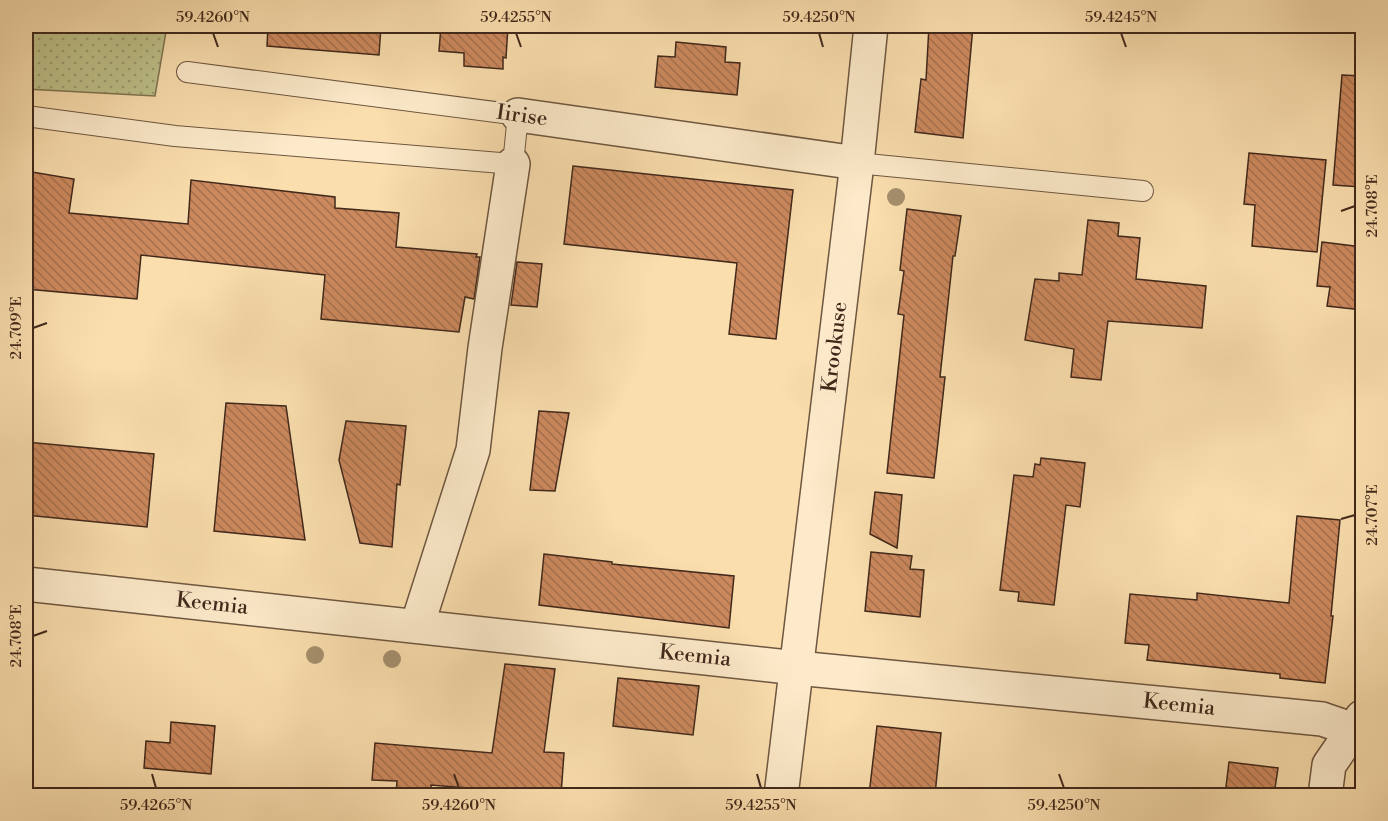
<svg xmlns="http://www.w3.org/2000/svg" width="1388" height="821" viewBox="0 0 1388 821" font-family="'Libre Bodoni',serif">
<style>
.park{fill:url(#park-dots);stroke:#7f7452;stroke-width:1.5}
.building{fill:url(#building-back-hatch);stroke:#40281b;stroke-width:1.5}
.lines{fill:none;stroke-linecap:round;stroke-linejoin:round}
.service-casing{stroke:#6e5640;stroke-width:22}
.minor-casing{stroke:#6e5640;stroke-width:36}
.service{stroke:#fceaca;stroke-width:20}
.minor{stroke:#fceaca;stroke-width:33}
.tree{fill:#a58f6d}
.ticks{fill:none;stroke:#40281b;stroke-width:2}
.labels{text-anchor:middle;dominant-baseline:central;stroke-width:4.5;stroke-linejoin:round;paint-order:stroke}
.street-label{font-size:21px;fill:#40281b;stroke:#fceaca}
.neatline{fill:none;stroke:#40281b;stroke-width:2}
.ticks-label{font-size:15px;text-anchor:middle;fill:#40281b}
</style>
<defs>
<pattern id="park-dots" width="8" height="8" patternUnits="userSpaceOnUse" patternTransform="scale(1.5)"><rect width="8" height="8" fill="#bec18a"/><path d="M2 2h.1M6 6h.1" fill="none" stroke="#9c9d70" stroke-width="1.8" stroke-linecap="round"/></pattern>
<pattern id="building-back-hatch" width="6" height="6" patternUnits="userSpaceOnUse" patternTransform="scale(1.5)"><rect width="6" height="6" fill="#cc895e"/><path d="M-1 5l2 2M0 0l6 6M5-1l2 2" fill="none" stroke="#a7704d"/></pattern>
</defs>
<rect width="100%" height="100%" fill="#fadeae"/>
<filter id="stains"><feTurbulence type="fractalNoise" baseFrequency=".00333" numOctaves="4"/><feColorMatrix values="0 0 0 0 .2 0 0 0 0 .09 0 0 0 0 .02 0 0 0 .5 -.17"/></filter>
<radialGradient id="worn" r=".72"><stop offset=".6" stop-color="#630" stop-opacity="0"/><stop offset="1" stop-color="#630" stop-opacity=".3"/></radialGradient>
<path class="park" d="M26,26H167L155,96L26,89Z"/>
<g class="building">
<path d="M268,26H381L379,55L267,46Z"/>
<path d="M441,26H508L506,58L503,57V69L464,66V53L439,51Z"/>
<path d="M929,26H973L963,138L915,132L921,79L926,80Z"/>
<path d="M676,42L726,47L725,62L740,63L737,95L655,87L658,56L675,57Z"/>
<path d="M1342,75L1362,76V187L1333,185Z"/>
<path d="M1249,153L1326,160L1317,252L1252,246L1255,205L1244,204Z"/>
<path d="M573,166L793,190L776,339L729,334L737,263L564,244Z"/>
<path d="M26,171L74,179L69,213L188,224L191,180L335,197V208L399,213L396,247L477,254L476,257H480L474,299L465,297L459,332L321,319L325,275L141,255L137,299L26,289Z"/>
<path d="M907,209L961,216L955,256H953L940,377H945L934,478L887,473L904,315L898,314L904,271L900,270Z"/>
<path d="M1088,220L1119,223L1118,236L1140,238L1136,279L1206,286L1202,328L1108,321L1101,380L1071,377L1074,349L1025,340L1035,279L1059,281V273L1082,275Z"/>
<path d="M1322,242L1362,247V310L1327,306L1330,287L1317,286Z"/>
<path d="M517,262L542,264L537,307L511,305Z"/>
<path d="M226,403L286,406L305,540L214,531Z"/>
<path d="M539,411L569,413L555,491L530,490Z"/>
<path d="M346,421L406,426L400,485L397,484L392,547L360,543L339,460Z"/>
<path d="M26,442L154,454L147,527L26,515Z"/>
<path d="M1041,458L1085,463L1080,507L1066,505L1054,605L1018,601L1019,592L1000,590L1014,475L1033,477L1035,464L1040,465Z"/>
<path d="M875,492L902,495L897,548L870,534Z"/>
<path d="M1297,516L1340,520L1331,616H1333L1325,683L1280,678V674L1147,660L1149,645L1125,643L1130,594L1197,600V593L1289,603Z"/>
<path d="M871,552L912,556L910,569L924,570L920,617L865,611Z"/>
<path d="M544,554L612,562V564L734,576L729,628L539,605Z"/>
<path d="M505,664L555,669L544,752L564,753L561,795H492V790L431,785V795H396L397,781L372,780L375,743L492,753Z"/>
<path d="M618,678L699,686L693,735L613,726Z"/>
<path d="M171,722L215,726L211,774L144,768L146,741L170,743Z"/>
<path d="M877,726L941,733L935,795H869Z"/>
<path d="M1229,762L1278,768L1274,795H1225Z"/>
</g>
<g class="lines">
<defs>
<g id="service">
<path d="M26,116L175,136L513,164L518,115L187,72"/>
<path d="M857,163L1143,191"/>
</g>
<g id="minor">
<path d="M518,115L857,163"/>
<path d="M26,584L797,668L1322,719L1354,730L1362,736"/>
<path d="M417,626L473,450L485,348L513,164"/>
<path d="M781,796L857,163L871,26"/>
<path d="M1325,796L1329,765L1362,717"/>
</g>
</defs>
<use href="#service" class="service-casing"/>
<use href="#minor" class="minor-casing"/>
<use href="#service" class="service"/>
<use href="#minor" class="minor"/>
</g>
<g class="tree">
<circle cx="896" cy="197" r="9"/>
<circle cx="315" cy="655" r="9"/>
<circle cx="392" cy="659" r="9"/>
</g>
<path class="ticks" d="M213,33L218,47M516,33L521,47M819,33L823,47M1121,33L1126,47M1341,211L1355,206M33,328L47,323M1341,519L1355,515M33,636L47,631M152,774L156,788M454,774L459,788M757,774L761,788M1059,774L1064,788"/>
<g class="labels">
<g class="street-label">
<text transform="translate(522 116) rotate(8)">Iirise</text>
<text transform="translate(835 347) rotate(-83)">Krookuse</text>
<text transform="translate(212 604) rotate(6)">Keemia</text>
<text transform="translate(695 656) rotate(6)">Keemia</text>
<text transform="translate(1179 705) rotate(6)">Keemia</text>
</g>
</g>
<rect width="1388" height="821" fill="none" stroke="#fadeae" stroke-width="66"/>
<rect x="33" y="33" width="1322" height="755" class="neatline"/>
<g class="ticks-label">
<text x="213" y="22">59.4260°N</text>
<text x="516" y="22">59.4255°N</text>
<text x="819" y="22">59.4250°N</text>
<text x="1121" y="22">59.4245°N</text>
<text transform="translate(1372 206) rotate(-90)" y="5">24.708°E</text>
<text transform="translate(16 328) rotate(-90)" y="5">24.709°E</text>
<text transform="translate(1372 515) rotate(-90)" y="5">24.707°E</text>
<text transform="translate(16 636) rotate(-90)" y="5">24.708°E</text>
<text x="156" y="810">59.4265°N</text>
<text x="459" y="810">59.4260°N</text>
<text x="761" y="810">59.4255°N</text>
<text x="1064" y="810">59.4250°N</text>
</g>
<rect width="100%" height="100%" filter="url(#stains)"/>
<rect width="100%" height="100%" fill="url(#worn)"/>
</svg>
